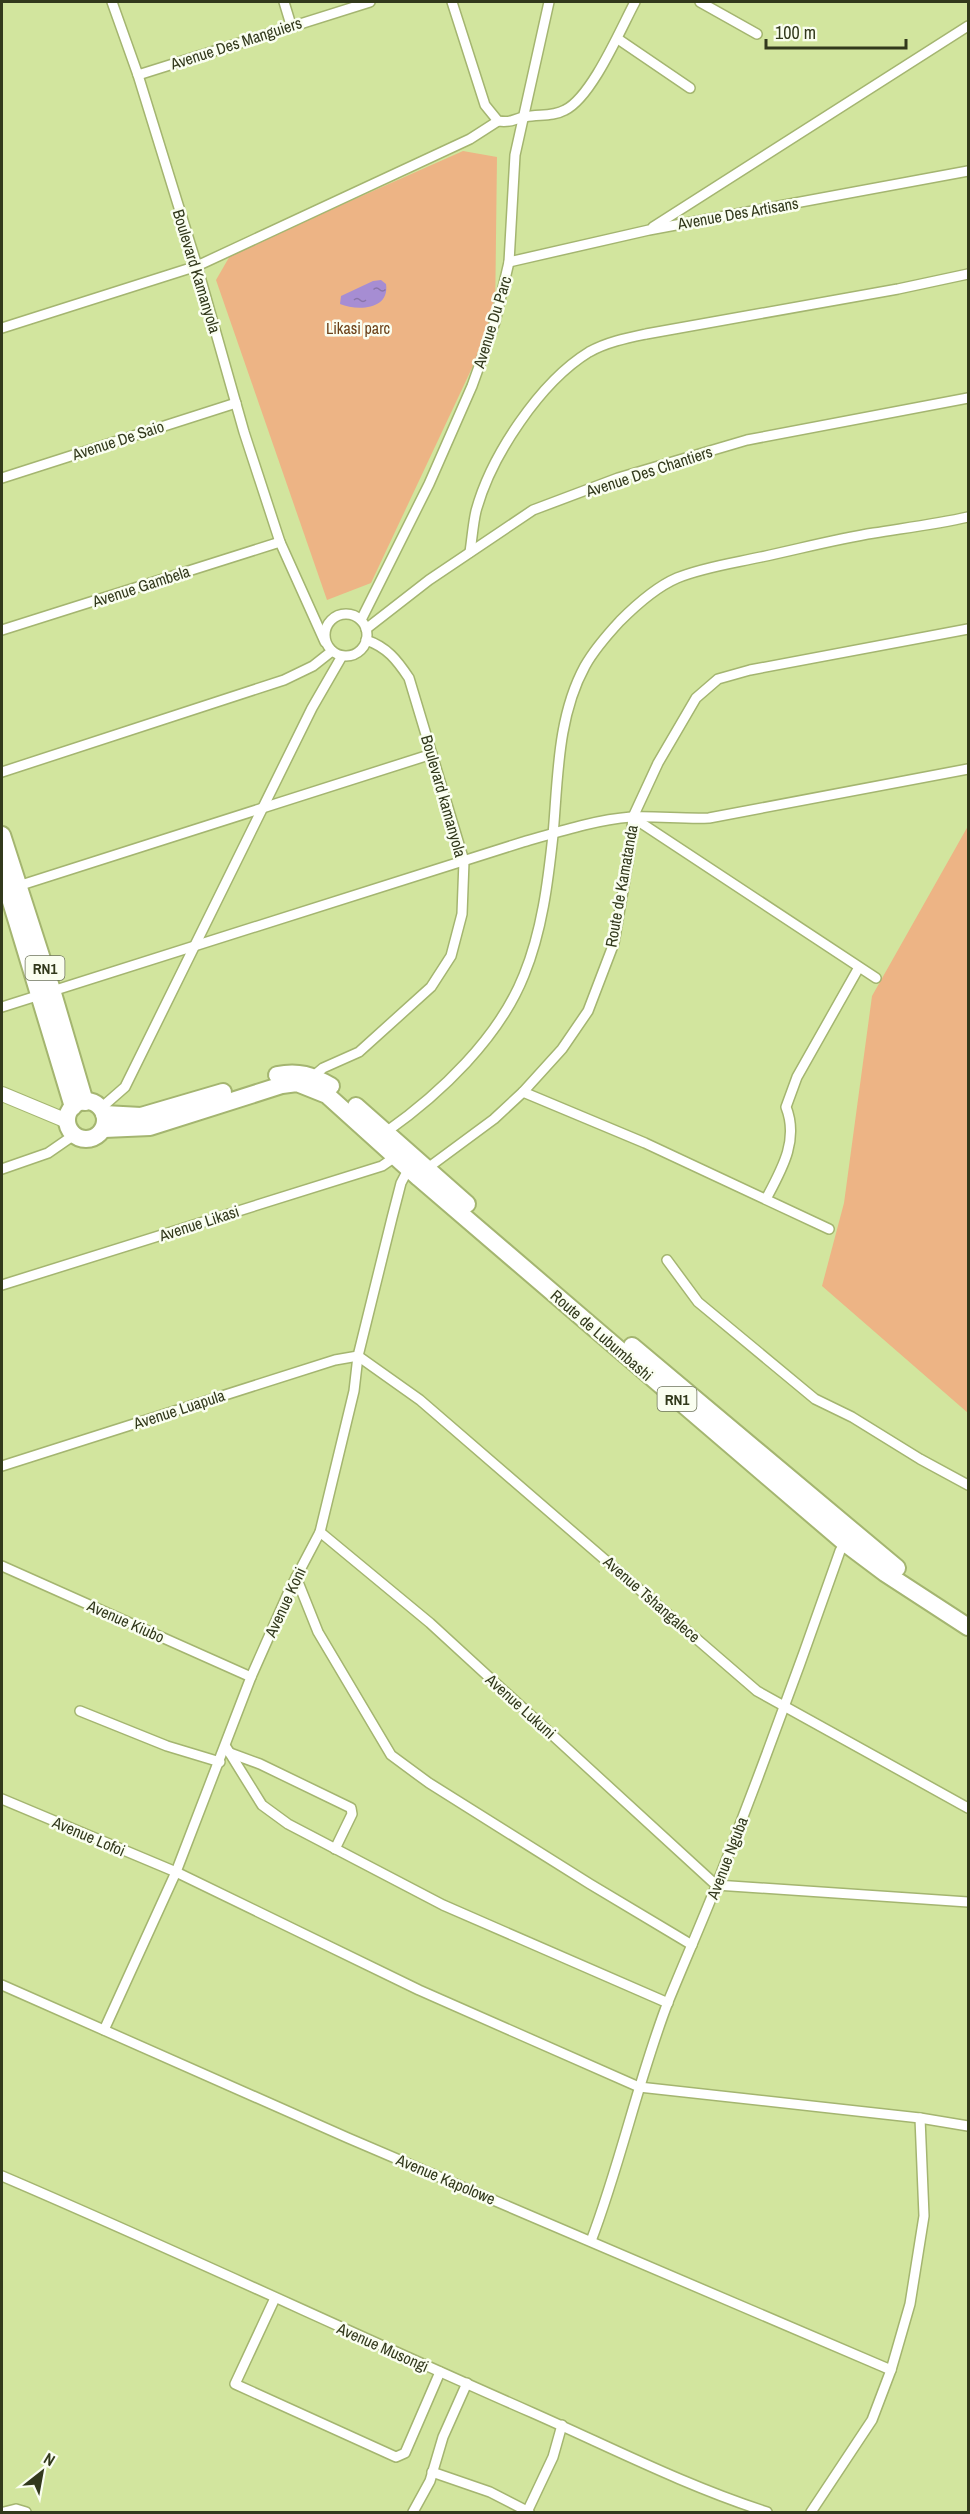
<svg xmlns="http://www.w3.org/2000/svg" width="970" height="2514" viewBox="0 0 970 2514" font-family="'Archivo Narrow',sans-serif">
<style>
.green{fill:#edb485}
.water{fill:url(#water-ripples)}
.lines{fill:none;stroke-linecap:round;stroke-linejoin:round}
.minor-casing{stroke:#a4b570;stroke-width:12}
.secondary-casing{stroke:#a4b570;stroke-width:16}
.trunk-casing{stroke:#a4b570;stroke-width:20}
.minor{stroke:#fff;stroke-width:9}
.secondary{stroke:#fff;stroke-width:14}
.trunk{stroke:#fff;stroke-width:16}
.labels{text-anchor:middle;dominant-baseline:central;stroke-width:5;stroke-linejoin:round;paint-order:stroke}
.shield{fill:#fafef0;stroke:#6e745c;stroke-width:1.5}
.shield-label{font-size:15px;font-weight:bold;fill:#32391c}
.street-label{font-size:16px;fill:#32391c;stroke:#fafef0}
.park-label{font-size:16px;fill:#6a3f17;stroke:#fafef0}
</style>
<defs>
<pattern id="water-ripples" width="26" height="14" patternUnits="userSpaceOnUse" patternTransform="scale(1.5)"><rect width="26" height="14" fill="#a68dd3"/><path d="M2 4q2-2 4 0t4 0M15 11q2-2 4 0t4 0" fill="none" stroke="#8874aa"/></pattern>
</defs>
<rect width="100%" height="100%" fill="#d2e59e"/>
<g class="green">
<path d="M463,151L497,157L495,319L371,583L327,600L216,280L231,254Z"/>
<path d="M968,826V1413L822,1286L844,1203L872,996Z"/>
</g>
<path class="water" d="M381,280L386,284C390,310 357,311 340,304L341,296L373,281Z"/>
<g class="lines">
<defs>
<g id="minor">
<path d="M112,2L138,75L197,266L244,432L280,542L325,642"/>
<path d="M284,2L291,25"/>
<path d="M452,2L485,105L498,121C513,123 512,119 525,117C539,114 552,117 565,110C592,97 621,28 635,2"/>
<path d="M700,2L757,34"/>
<path d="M618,39L690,88"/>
<path d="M138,75L370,2"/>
<path d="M653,227L968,26"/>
<path d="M509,262L649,230L968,171"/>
<path d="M2,328L197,266L470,139L498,121"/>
<path d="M2,478L236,403"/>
<path d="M470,552C472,539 473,524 476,511C491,456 540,382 589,352C607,342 627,338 646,334L898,289L968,274"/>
<circle cx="346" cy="635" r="21"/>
<path d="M361,620L429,484L472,386L495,322L509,262L515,155L549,2"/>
<path d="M366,629L429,580L533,510L618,478L747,440L968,398"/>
<path d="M2,630L280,542"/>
<path d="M2,772L284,680L313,666L332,651"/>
<path d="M635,819L876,978"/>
<path d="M15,887L432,754"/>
<path d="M2,1007L523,842C558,832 594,820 631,817C657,816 683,819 709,818L968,769"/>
<path d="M310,1079L323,1068L359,1052L431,987L451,956L462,914L464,861L409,678C397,660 387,647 366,640"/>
<path d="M523,1092L645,1143L829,1229"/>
<path d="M101,1108L125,1087L312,708L342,656"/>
<path d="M386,1132C440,1094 499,1038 524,975C542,931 548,882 553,835C558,779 557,717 585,666C594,650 607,635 620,621C636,605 656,587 677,578C704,567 734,563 761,557C799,549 836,539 874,533C905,528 937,524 968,517"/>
<path d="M2,1169L48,1153L74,1135"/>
<path d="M425,1170L494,1119L523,1092L562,1049L588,1011L614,943L630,850L633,817L658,763L696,698L718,679L750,670L968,629"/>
<path d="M766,1199C782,1169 799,1140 786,1107L797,1077L858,969"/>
<path d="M667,1260L698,1302L815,1399L852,1417L920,1459L968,1485"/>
<path d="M2,1285L382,1166L395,1157"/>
<path d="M2,1466L335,1360L358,1356L420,1400L757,1691L968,1808"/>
<path d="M320,1532L430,1623L716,1885L968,1902"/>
<path d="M2,1566L251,1677"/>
<path d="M296,1577L318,1632L391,1755L429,1783L590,1884L692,1945"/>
<path d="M80,1711L167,1746L220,1762"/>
<path d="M226,1747L262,1805L288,1824L443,1905L668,2003"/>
<path d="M230,1753L260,1764L351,1808L352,1814L335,1849"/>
<path d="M2,1799L176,1872L419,1990L639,2087L920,2118L968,2126"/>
<path d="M2,1985L348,2138L891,2370"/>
<path d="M104,2030L176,1872L251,1677L290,1589L320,1532L354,1391L358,1356L392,1218L401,1183L410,1166"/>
<path d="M2,2176C180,2252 355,2335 533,2413C610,2447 686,2486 767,2512"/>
<path d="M591,2241C621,2162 638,2080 668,2002C684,1963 701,1924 717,1884C760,1774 801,1663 840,1551L847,1540"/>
<path d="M275,2298L235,2384L396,2457L405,2453L440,2372"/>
<path d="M432,2472L490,2492L529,2512"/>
<path d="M4,2512L16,2509L26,2512"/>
<path d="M413,2512L430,2481L443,2437L467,2383"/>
<path d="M527,2512L553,2457L562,2425"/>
<path d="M811,2512L872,2420L891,2370L910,2304L924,2216L920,2118"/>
</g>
<path id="secondary" d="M2,1094L67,1121"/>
<g id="trunk">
<path d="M2,835L52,990L85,1102"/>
<path d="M2,872L73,1107"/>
<path d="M277,1075C299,1071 311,1075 331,1086"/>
<circle cx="86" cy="1120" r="19"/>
<path d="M356,1106L467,1204"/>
<path d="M104,1114L141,1116L223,1092"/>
<path d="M104,1129L150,1127L282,1085L297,1083L327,1095L419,1178L845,1543L885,1573L968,1627"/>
<path d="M632,1346L897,1568"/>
</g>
</defs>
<use href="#minor" class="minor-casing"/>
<use href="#secondary" class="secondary-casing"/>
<use href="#trunk" class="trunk-casing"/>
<use href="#minor" class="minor"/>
<use href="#secondary" class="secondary"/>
<use href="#trunk" class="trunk"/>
</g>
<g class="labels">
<g class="shield">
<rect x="25.5" y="956" width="39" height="24" rx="4.5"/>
<rect x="657.5" y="1387" width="39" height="24" rx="4.5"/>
</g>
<g class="shield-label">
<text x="45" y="968">RN1</text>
<text x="677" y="1399">RN1</text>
</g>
<g class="street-label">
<text transform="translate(236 43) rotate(-18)">Avenue Des Manguiers</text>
<text transform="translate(738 213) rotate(-10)">Avenue Des Artisans</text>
<text transform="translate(197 271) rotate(73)">Boulevard Kamanyola</text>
<text transform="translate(492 322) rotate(-73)">Avenue Du Parc</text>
<text transform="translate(118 440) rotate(-18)">Avenue De Saio</text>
<text transform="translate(649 471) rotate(-18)">Avenue Des Chantiers</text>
<text transform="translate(141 586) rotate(-18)">Avenue Gambela</text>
<text transform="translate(444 796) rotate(74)">Boulevard kamanyola</text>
<text transform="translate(621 886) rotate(-80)">Route de Kamatanda</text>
<text transform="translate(199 1223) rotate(-18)">Avenue Likasi</text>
<text transform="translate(602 1335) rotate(41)">Route de Lubumbashi</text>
<text transform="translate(179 1409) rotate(-18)">Avenue Luapula</text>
<text transform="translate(652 1599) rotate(41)">Avenue Tshangalece</text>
<text transform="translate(285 1602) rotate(-65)">Avenue Koni</text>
<text transform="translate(126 1621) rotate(24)">Avenue Kiubo</text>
<text transform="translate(521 1706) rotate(42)">Avenue Lukuni</text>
<text transform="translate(89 1836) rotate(23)">Avenue Lofoi</text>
<text transform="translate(727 1858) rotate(-69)">Avenue Nguba</text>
<text transform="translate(446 2179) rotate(23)">Avenue Kapolowe</text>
<text transform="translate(383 2347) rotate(24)">Avenue Musongi</text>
</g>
<g class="park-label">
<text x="358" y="328">Likasi parc</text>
</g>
</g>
<rect width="970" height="2514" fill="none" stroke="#32391c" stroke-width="6"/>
<g transform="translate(42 2472) rotate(31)" stroke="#fafef0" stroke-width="4.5" paint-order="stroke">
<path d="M0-4.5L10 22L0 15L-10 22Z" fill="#32391c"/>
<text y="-9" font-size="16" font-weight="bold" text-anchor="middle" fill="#32391c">N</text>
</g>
<path d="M766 39v9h140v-9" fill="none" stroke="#32391c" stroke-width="3"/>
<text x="775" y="39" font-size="18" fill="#32391c" stroke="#fafef0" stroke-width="4.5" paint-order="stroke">100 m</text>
</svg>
